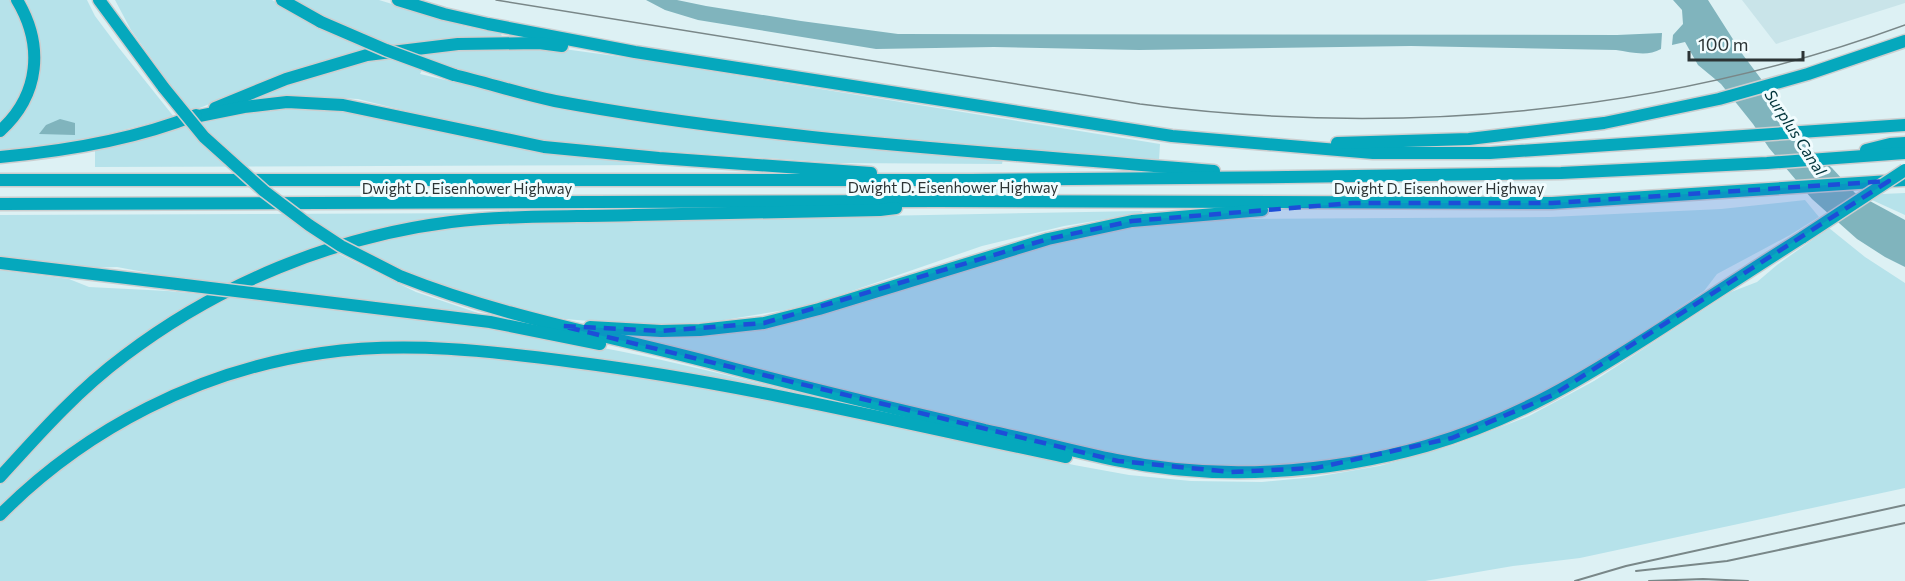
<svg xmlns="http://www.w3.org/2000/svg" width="1905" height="581" viewBox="0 0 1905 581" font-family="Commissioner,sans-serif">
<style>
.built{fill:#c9e4e9}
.green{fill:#b6e2ea}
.water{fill:#80b4bd}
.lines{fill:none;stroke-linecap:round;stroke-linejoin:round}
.highway-casing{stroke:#cccecf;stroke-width:15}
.highway{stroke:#05a8bd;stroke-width:12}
.tram{stroke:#798788;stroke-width:1.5}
.rail{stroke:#798788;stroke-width:2}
.highway-bridge-casing{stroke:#cccecf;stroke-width:15;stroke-linecap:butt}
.highway-bridge{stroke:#05a8bd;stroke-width:12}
.marked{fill:#1d4ed8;fill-opacity:0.2;stroke:#1d4ed8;stroke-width:4.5;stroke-dasharray:12 8;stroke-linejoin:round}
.labels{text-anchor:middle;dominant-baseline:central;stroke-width:6;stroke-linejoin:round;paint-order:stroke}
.street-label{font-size:15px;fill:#2c3435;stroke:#f1fcfe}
.water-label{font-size:16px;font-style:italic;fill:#00333a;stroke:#f1fcfe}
</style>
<rect width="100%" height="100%" fill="#ddf1f4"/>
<path class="built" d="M1742,0H1905V3L1776,44Z"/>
<g class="green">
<path d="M0,0H12L27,32L29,66L26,83L12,113L0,125Z"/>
<path d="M26,0H87L95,16L119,48L174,117L76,142L0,152V138C47,103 48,49 26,0Z"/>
<path d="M115,0H272L330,32L371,51C308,63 249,88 190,112L131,30Z"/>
<path d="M291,0H379L467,27L501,33L502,37L448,39L392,47Z"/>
<path d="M535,47L571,50L630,58L1160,144L1159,160C1015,152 872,140 729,122C627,108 525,93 427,61L420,74L552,105L1003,159L1002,164L838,163L590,146L551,142L458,124L358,99L298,96L246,102L272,89L361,62L385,57L440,49Z"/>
<path d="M313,105L463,134L694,165L95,167V150L127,144L224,115Z"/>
<path d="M1905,193V215L1872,200L1882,194Z"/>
<path d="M1805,200L1819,217L1790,235L1717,274L1704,291C1623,345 1543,401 1450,432C1355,464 1251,474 1151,460C1078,450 1005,429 933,412C829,387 726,363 622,337L663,338L707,336L757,330L806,320L1056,240L1160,224L1222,219L1550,217L1721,209Z"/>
<path d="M1142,211L1143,213L1064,226L982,246L820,302L785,310L712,322L667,325L601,322L565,319L528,312L444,288L357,248L426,231L502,223Z"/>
<path d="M504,213L365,233L306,251L228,284L187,280L117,267L87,268L0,258V215Z"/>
<path d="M1829,228L1865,257L1905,283V488L1580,558L1513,566L1425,581H0V520L63,465L139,417L227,379L271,367L327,356L379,353L449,354L516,360L685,383L919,430L1074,465L1129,475L1191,481L1262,482L1315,477L1379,466L1454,445L1529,416L1594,381L1731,292L1757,282L1777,265Z"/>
<path d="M335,252L416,292L478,313V317L247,286Z"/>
<path d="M0,270L69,279L89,287L168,291L210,295L187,306L163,322L0,470Z"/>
<path d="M230,297C354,308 476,324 598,347C674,361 749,381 824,399L823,401L770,390L377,344L171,392L0,508V485L34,447L92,388L126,360L205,307Z"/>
</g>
<g class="water">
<path d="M646,0H677L706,6L801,21L898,34L1617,35L1662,33L1661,49C1647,57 1631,52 1616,50L1411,46L1139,50L994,47L876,49L698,20L665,10Z"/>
<path d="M1673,0H1708L1743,55L1783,108L1801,140L1832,168L1855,193L1905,220V267L1885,257L1857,239L1812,199L1769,148L1753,124L1721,84L1698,65L1685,42L1672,45L1673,35L1683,24L1682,10Z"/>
<path d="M60,119L75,123V135L39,134L46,125Z"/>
</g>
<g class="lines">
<defs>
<g id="highway">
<path d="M99,0L164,88"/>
<path d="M282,0L321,22"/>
<path d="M398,0L444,14L488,24L635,52L1172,136L1373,153H1490L1905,125"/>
<path d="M454,75C488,83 521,94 555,101C772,141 994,152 1214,171"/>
<path d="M215,108L286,79L367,55L458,44L539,43L562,46"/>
<path d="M189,118L244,107L287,102L343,105L544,147L659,158L871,173"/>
<path d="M0,131C40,95 44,45 17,0"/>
<path d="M1337,143L1469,139L1604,123L1719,99L1808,74L1905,41"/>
<path d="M1866,150L1890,144L1905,143"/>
<path d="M0,157C66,151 134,140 196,115"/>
<path d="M0,180H971L1287,177L1561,173L1767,163L1905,153"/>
<path d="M0,204L936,201L1552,203L1905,180"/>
<path d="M0,263L177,284"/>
<path d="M400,276C500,316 606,335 709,362C801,387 893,408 985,430C1028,439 1072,451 1116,460C1217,481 1327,474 1426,446C1518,419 1586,377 1665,326C1711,296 1757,266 1803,237"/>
<path d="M293,298L490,322L600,344"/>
<path d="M590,327L661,331L700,330L764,323L819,309L1048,239L1132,221L1262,210"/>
<path d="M0,477C39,434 77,391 124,356C219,284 332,237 451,222C511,215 573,217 634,215C716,214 798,212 880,210L896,208"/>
<path d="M0,515C86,428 201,370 322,353C406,341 490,351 574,362C740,383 902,423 1066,457"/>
</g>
</defs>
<use href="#highway" class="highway-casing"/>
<use href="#highway" class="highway"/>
<path class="tram" d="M496,0L1140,104C1396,137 1662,114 1905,25"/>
<g class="rail">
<path d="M1636,571L1727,561L1905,523"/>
<path d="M1575,581L1626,566L1905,505"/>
<path d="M1649,581L1703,579L1748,581"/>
</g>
<defs>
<g id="highway-bridge">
<path d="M321,22L386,50L454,75"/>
<path d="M164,88L204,137L264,191L309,225L341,246L400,276"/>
<path d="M1803,237L1905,170"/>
<path d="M177,284L293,298"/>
</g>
</defs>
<use href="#highway-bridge" class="highway-bridge-casing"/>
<use href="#highway-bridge" class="highway-bridge"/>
</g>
<path class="marked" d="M1889,181L1553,395L1452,438L1316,468L1231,472L1118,461L562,326L661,331L764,323L1048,239L1132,221L1353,203H1552Z"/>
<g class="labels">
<g class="street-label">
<text x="953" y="187">Dwight D. Eisenhower Highway</text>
<text x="467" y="188">Dwight D. Eisenhower Highway</text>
<text x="1439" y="188">Dwight D. Eisenhower Highway</text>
</g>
<g class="water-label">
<text transform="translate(1796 132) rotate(57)">Surplus Canal</text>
</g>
</g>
<path d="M1689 51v9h114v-9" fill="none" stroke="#2c3435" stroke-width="3"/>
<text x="1698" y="51" font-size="18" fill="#2c3435" stroke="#f1fcfe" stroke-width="4.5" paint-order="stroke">100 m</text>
</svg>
